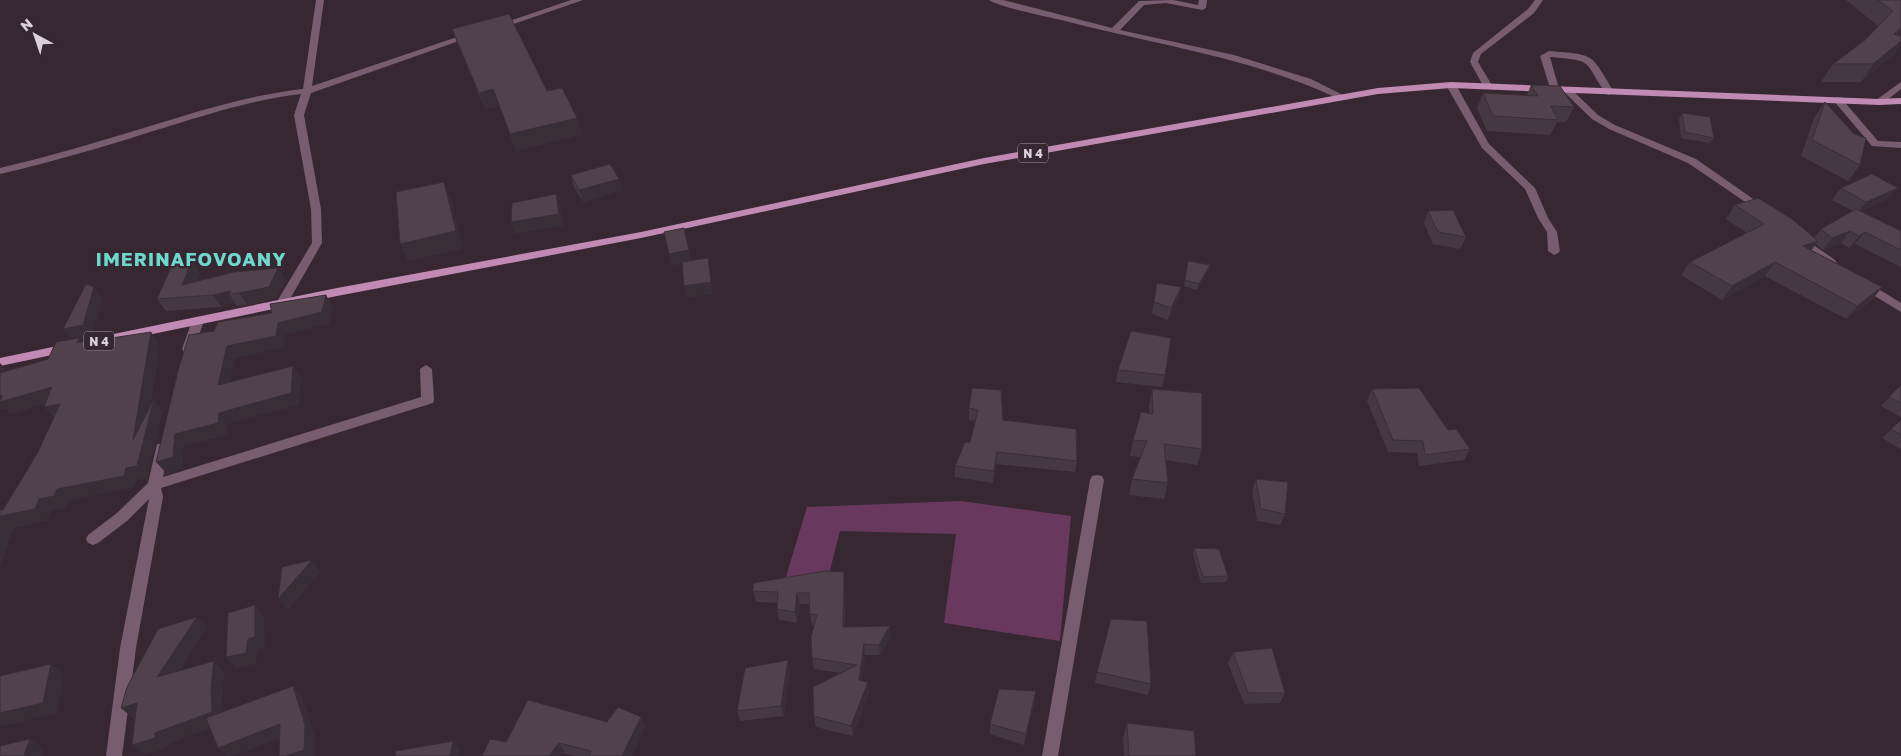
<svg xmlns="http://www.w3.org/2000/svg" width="1901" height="756" viewBox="0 0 1901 756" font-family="'Golos Text',sans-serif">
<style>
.green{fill:#68395d}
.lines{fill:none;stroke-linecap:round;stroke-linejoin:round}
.lane{fill:#785c70;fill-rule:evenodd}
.street{fill:#785c70;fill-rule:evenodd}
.primary{fill:#c18ab3;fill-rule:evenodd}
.wall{fill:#463842}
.shaded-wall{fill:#392e36}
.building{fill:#51414d;stroke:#392e36}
.labels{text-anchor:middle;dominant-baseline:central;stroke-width:4.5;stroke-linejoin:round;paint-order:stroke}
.shield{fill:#372733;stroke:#aa9ea6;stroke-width:1}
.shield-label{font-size:12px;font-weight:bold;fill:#dbd1d8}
.district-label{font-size:19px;font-weight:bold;letter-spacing:1px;fill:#6ed8cc;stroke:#372733}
</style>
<rect width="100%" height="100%" fill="#372733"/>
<path class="green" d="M960,501L1071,516L1060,641L944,623L956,534L840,531L827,582L782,590L807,507Z"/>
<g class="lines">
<path class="lane" d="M1549,51C1595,55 1590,52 1614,92L1609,95L1606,94C1583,59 1594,61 1550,57L1559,89L1554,92L1551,91L1540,56Z"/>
<g class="street">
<path d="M316,0H324L312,86L469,33L476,35L311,93L304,115L321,209L322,243L286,306H278L276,303L312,243L311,209L294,115L301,94C249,100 200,117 150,132C100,148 51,162 0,174V168C50,156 98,142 147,127C199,111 249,95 303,89Z"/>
<path d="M571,0H583L499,29L492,27Z"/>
<path d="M989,0H1003L1112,28L1139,1L1173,0L1198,5L1199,0H1207L1206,8L1202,10L1166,3L1144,5L1120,30L1234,55L1311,79L1347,97L1342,100L1339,99C1253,58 1157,45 1065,21C1050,17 998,7 989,0Z"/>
<path d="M1535,0H1543L1534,13L1481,54L1478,62L1493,87L1491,89H1485L1470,62L1473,53L1528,9Z"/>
<path d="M1451,82L1456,85L1489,144L1535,188L1548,218L1557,232L1560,251L1558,253L1554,255L1548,251L1547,232L1538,218L1525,189L1482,148L1446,85Z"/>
<path d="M1901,82V89L1882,104H1876V100Z"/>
<path d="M1567,87L1570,88L1598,115L1615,125L1696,159L1769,210L1764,213L1760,212L1688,163L1609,129L1592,119L1564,92V88Z"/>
<path d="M1838,97L1841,98L1878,141L1901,142V148L1872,146L1833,100Z"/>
<path d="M1799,235L1835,260L1837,263L1835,266H1827L1795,240L1794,238L1795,236Z"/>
<path d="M1864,280L1901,303V312L1860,287L1858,284L1860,281Z"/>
<path d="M198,317L204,321L194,349L188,353L184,352L182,349L192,321Z"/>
<path d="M426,365L432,369L434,400L433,403L161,488L163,497L136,648L122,756H106L120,648L149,499L127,521L98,543L93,545L88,543L86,539L88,535L117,513L148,483L157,444H167L169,448L163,477L421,397L420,369Z"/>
<path d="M1097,475L1102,476L1104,480L1058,756H1042L1090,480L1092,476Z"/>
</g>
<g class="primary">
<path d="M1451,82L1879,99L1901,98V104L1879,105L1451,88L1378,94L984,164L641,238L337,296L99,345L93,341L99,337L337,288L641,232L984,158L1378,88Z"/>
<path d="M67,344L71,345L73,348L71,351L0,366V358Z"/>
</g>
</g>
<g class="wall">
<path d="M1846,0H1901V35L1900,36H1901V44L1893,55L1861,82H1821L1833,64L1865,40L1878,26Z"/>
<path d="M452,29L547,91L582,134L516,151L499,106L485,109L458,45Z"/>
<path d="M1531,85L1574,107L1566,122H1557L1550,135L1487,131L1477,108L1483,93L1527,95Z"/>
<path d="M1825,102L1860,165L1848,181L1801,156L1814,118Z"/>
<path d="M1682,113L1714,138L1710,143L1681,138L1679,119Z"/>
<path d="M571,175L619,179L622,190L583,202L574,187Z"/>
<path d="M1841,188L1888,199L1861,211L1901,231V267L1855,244L1849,248L1841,243L1823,250L1816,244L1811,250L1882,287L1871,301L1846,319L1765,276L1722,300L1681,275L1690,262L1747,233L1726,219L1735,205L1814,238L1821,229L1853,211L1832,200Z"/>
<path d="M1428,211L1466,237L1460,249L1433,244L1424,223Z"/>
<path d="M192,261L200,273L197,281L278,268L285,280L276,299L247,305L237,306L235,303L221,307L166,311L157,299Z"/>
<path d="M1188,261L1210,265L1208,271L1197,290L1184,286Z"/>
<path d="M1157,283L1181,287L1178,299L1168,320L1152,314Z"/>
<path d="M1118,370L1165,375L1162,387L1116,382Z"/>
<path d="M1901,385V417L1881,406Z"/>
<path d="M972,388L1003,420L1077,461L1075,472L996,464L993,483L955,477V466L970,443L975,421L969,420V408Z"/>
<path d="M1152,389L1202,449L1197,465L1165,460L1168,483L1164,499L1129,495L1132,479L1140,457L1130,456L1133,440L1149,413V405Z"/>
<path d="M1372,389L1448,430L1470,449L1464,460L1419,466L1417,453L1388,452L1367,401Z"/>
<path d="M1901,420V449L1882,438Z"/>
<path d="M1256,479L1285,514L1280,525L1257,521L1252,491Z"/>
<path d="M1194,548L1228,576L1226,582L1201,583L1193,554Z"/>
<path d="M844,572L845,583V627L891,637L880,655H865L862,681L868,682L869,692L853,736L816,727L814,716L841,673L814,669L812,658L814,626L812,625L810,614L809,604H800L797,623L779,620L777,609L778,603L756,602L753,591Z"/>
<path d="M1233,652L1285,693L1280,703L1244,704L1228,663Z"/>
<path d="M790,671L784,716L740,721L737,711Z"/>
<path d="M1097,672L1151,684L1148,695L1095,683Z"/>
<path d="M1035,701L1024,745L990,734V724Z"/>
<path d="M641,717L645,727L632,756H576L506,742L607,722Z"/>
<path d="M1127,723L1196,756H1124L1123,738Z"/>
</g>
<g class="shaded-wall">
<path d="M1901,28V35L1882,51L1894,34Z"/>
<path d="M1901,41V44L1893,55L1861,82L1873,64Z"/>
<path d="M493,89L499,106L485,109L479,93Z"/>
<path d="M577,118L582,134L516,151L510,134Z"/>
<path d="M619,179L622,190L583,202L579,190Z"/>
<path d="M444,182L451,199L463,249L408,261L400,244Z"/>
<path d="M1898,188L1888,199L1857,213L1866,202Z"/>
<path d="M556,194L560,205L563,226L515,234L511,222Z"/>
<path d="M1850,231L1841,243L1823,250L1832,238Z"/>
<path d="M1865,232L1855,244L1849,248L1859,236Z"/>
<path d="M1818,241L1808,255L1803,246Z"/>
<path d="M689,250L692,261L671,266L669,254Z"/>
<path d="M708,258L710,270L713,294L687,298L684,286Z"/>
<path d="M192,261L200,273L191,297L182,285Z"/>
<path d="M1775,262L1765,276L1722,300L1732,286Z"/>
<path d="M1210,265L1208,271L1197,290L1199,284Z"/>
<path d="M278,268L285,280L276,299L247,305L239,293Z"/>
<path d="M94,287L103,299L92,337L80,339L89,349L73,341L63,329Z"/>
<path d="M1181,287L1178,299L1168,320L1171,308Z"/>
<path d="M1882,287L1871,301L1846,319L1857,306Z"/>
<path d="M230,291L229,294L235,303L221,307L213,295Z"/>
<path d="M326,295L333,306L329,324L285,335L284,348L235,358L227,397L218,385L227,346L278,323Z"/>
<path d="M151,332L160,344L149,418L154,399L163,411L147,478L137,480L134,487L69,501L65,508L51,511L47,521L14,528L0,568V519L1,516L57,489L133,440Z"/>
<path d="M0,363L11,375L0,382Z"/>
<path d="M293,366L301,378L299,405L228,424L227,435L184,446L182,469L167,474L156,462L175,434L219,413Z"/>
<path d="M52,387L63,399L11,414L6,409L0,410V396Z"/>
<path d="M60,404L55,419L44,407Z"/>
<path d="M997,452L996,464L993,483L994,471Z"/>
<path d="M312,560L321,572L288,610L278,599Z"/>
<path d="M844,572L845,583L844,638L843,627Z"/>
<path d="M797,593L800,604L797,623L795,612Z"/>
<path d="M255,605L264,616L265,648L258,650L256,664L236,668L226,657L248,639Z"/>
<path d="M197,617L207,628L169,688L157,677Z"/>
<path d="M890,626L891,637L880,655L879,645Z"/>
<path d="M864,644L865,655L861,691L859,680Z"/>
<path d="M788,660L790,671L784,716L781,706Z"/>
<path d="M214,661L225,672L222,698L224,723L168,744L167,748L145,755L132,745L155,733L211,688Z"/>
<path d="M51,664L64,675L57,713L0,727V713Z"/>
<path d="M868,682L869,692L853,736L851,726Z"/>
<path d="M293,686L302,696L315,735V756H286Z"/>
<path d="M1036,691L1035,701L1024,745L1026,734Z"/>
<path d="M137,703L150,714L134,719L121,708Z"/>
<path d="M641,717L645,727L632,756H622Z"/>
<path d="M280,724L291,734L234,756H227L218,748Z"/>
<path d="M30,739L44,749L42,756H24Z"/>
<path d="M453,741L460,750L459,756H450Z"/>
<path d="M559,743L565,753L562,756H549Z"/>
</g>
<g class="building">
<path d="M1878,0H1901V28L1894,34L1901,36V41L1873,64H1833L1865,40L1893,11Z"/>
<path d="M509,14L547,91L562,88L577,118L510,134L493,89L479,93L452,29Z"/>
<path d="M1531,85L1560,86L1574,107L1551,106L1558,120L1493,116L1483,93L1538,96Z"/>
<path d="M1825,102L1854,134L1866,138L1860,165L1812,140Z"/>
<path d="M1682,113L1710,117L1714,138L1685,132Z"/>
<path d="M610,164L619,179L579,190L571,175Z"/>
<path d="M1872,174L1898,188L1866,202L1841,188Z"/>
<path d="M444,182L456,231L400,244L396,192Z"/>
<path d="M556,194L559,214L511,222L512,203Z"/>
<path d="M1758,198L1792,219L1818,241L1803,246L1882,287L1857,306L1775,262L1732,286L1690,262L1764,224L1735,205Z"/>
<path d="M1856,209L1901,231V250L1865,232L1859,236L1850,231L1832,238L1821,229Z"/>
<path d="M1453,210L1466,237L1438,232L1428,211Z"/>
<path d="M684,228L689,250L669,254L664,232Z"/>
<path d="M708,258L711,282L684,286L682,262Z"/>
<path d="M192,261L182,285L234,272L278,268L269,287L239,293L229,294L230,291L213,295L157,299L172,265Z"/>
<path d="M1188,261L1210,265L1199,284L1185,280Z"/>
<path d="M1157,283L1181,287L1171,308L1154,302Z"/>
<path d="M86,284L94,287L83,325L63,329Z"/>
<path d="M326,295L322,312L278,323L276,336L227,346L218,385L293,366L291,393L219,413L218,423L175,434L173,457L156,462L178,371L189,335L214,331L218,322L272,313L270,304Z"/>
<path d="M1131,331L1171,338L1165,375L1118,370Z"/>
<path d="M151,332L133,440L154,399L137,466L126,468L124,476L57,489L54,496L39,499L35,509L1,516L0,519V510H3L38,452L60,404L44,407L52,387L0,402L2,395L0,396V373L48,359L56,342L79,338L77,343L93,339L92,341Z"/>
<path d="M1901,385V403L1889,397Z"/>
<path d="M972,388L1001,390L1003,420L1076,429L1077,461L997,452L994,471L955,466L965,442L970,443L978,410L969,408Z"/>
<path d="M1419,388L1448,430L1456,429L1470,449L1425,455L1423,441L1393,440L1372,389Z"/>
<path d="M1152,389L1202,393V449L1164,444L1168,483L1132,479L1147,441L1133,440L1141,412L1153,414Z"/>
<path d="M1901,420V435L1891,429Z"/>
<path d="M1256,479L1288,482L1285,514L1261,509Z"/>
<path d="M1194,548L1219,549L1228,576L1203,577Z"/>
<path d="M312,560L278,599L282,567Z"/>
<path d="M825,571L844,572L843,627L890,626L879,645L864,644L859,680L868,682L851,726L814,716L813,687L857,665L812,658L811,637L817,615L810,614L809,593H797L795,612L777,609L778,592L753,591V583Z"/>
<path d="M255,605V637L248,639L246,653L226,657L228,613Z"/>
<path d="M197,617L157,677L214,661L211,688L212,712L155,733V738L132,745L137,703L121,708L127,687L158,629Z"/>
<path d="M1111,619L1147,621L1151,684L1097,672Z"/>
<path d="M1272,648L1285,693H1248L1233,652Z"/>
<path d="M788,660L781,706L737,711L745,668Z"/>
<path d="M51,664L43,703L0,713V676Z"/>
<path d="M293,686L305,725L304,750L286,756H279L280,724L218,748L206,718Z"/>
<path d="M999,689L1036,691L1026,734L990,724Z"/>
<path d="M528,700L607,722L618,707L641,717L622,756H588L591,751L559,743L549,756H482L490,739L506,742Z"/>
<path d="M1127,723L1194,731L1196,756H1129Z"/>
<path d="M30,739L24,756H0V746Z"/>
<path d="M453,741L450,756H395L396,751Z"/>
</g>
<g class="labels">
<g class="shield">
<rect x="1018" y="143.5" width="30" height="19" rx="4"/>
<rect x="84" y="331.5" width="30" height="19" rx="4"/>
</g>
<g class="shield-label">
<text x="1033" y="153">N 4</text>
<text x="99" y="341">N 4</text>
</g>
<g class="district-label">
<text x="191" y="258">IMERINAFOVOANY</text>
</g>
</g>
<g transform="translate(35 35) rotate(320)" stroke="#372733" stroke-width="4" paint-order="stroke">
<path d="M0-4L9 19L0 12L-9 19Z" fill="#dbd1d8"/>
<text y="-8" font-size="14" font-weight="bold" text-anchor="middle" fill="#dbd1d8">N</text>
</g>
</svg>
